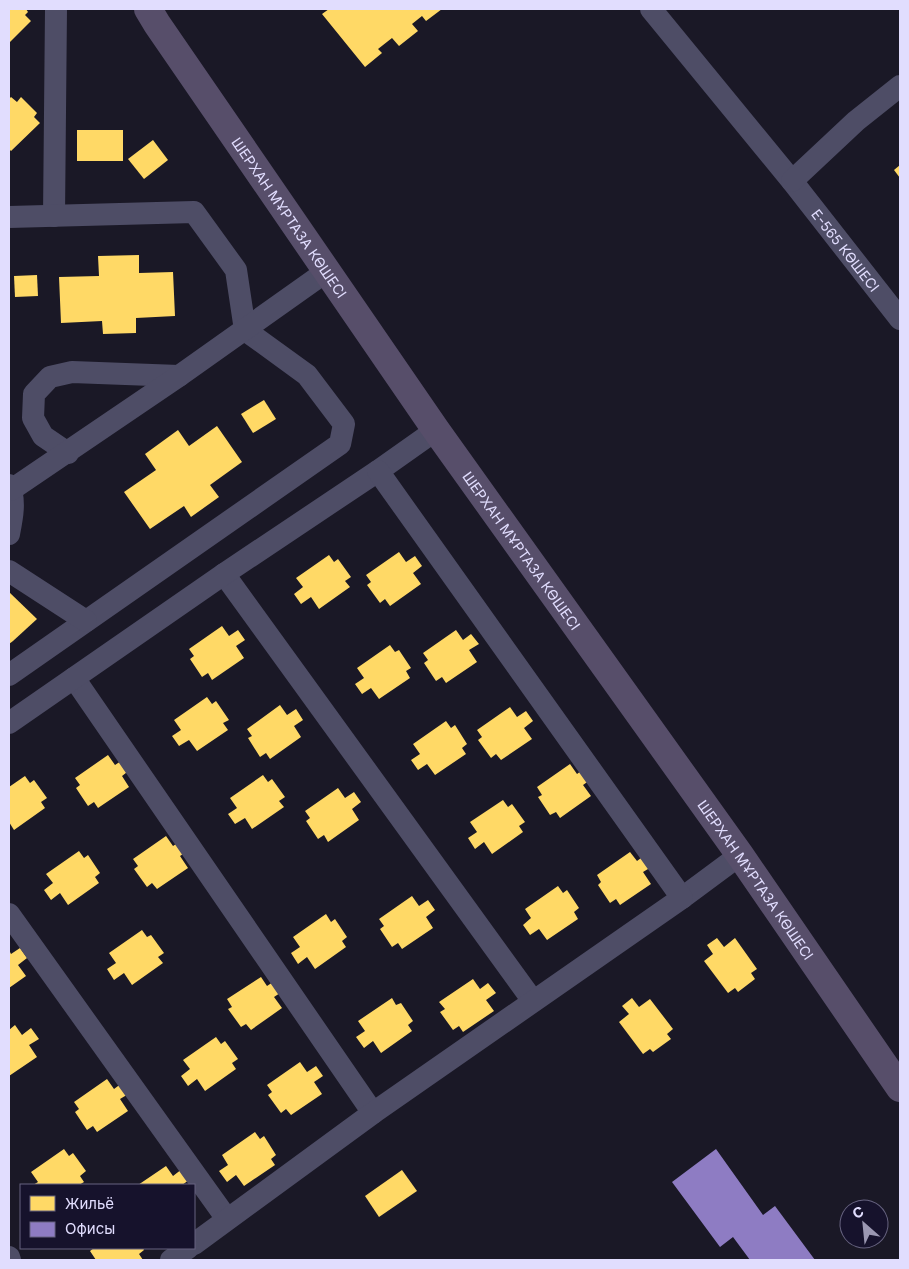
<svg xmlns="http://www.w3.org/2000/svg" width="909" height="1269" viewBox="0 0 909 1269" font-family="Inter,sans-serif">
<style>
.homes{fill:#ffd966}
.offices{fill:#8e7cc3}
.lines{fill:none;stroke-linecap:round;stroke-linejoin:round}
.minor{stroke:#4e4d66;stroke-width:22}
.major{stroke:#574e6a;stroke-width:28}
.labels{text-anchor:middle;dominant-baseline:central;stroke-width:5;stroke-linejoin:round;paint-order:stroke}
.street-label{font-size:14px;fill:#e1ddfe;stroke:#16122c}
</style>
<rect width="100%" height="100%" fill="#1a1826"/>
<g class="homes">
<path d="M9,9H26L28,12L25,15L31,21L9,43Z"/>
<path d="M329,9H442L426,21L422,16L412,24L418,31L399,46L392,38L378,49L382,53L365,67L322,14Z"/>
<path d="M11,97L17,102L21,97L37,113L34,117L40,123L11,151L9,149V99Z"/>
<rect x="77" y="130" width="46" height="31"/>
<path d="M153,140L168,160L144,179L128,159Z"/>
<path d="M900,165V178L894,170Z"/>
<path d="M139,255V273L173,272L175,316L136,318V333L103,334L102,321L61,323L59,277L99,276L98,256Z"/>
<path d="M37,275L38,296L15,297L14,276Z"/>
<path d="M264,400L276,419L253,433L241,414Z"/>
<path d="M217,426L242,462L210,485L219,497L191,517L184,506L150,529L124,492L156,470L145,454L178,430L189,446Z"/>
<path d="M399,552L406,562L415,556L422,566L413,573L421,584L390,606L385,599L380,603L367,585L371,582L366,575Z"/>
<path d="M329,555L334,562L338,559L351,577L345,581L350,587L319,609L311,597L301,604L294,594L303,587L296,578Z"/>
<path d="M9,592L37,619L13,641L9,644Z"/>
<path d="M222,626L229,636L238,630L245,640L236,646L244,658L212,680L208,673L202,677L190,659L194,656L189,649Z"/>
<path d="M456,630L463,640L471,634L479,644L469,650L477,662L446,683L442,677L436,681L424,663L428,660L423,653Z"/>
<path d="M390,645L395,652L399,650L411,668L406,671L410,678L379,699L371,688L362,694L355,684L364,678L357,668Z"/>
<path d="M207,697L212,704L216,701L229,720L223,723L228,730L197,751L189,740L179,746L172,736L181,730L174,720Z"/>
<path d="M280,705L287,715L296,709L303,720L294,726L301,737L270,759L266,753L260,757L248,738L252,736L247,729Z"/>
<path d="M510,707L517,717L526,711L533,721L524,728L532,739L501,760L496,754L491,758L478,740L482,737L477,730Z"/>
<path d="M446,721L451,728L455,725L467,744L462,748L466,754L435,775L427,764L418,770L411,760L420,754L413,744Z"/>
<path d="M108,755L115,765L124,759L131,769L122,776L129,787L98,808L94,802L88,806L76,788L80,785L75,778Z"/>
<path d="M570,764L577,774L585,768L593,778L583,785L591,796L560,818L556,812L550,815L538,797L542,795L537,787Z"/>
<path d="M263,775L268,782L272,779L285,797L279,801L284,807L252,829L245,818L235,824L228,814L237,808L230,798Z"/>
<path d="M25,776L30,783L34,780L47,798L41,802L45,808L14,830L9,822V787Z"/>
<path d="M338,788L345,798L354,792L361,802L352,809L359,820L328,842L324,835L318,839L306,821L310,818L305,811Z"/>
<path d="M503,800L508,807L512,804L525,822L519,826L523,832L492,854L484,842L475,849L468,838L477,832L470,822Z"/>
<path d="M166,836L173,846L182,840L189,850L180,856L188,868L157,889L152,883L147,887L134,869L138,866L133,859Z"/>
<path d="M79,851L84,858L88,855L100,873L95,877L99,883L68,905L60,893L51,900L44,890L53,883L46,874Z"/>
<path d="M630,852L637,861L645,855L653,866L643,872L651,884L620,905L616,899L610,903L598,885L601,882L597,875Z"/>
<path d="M558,886L563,893L567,890L579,908L574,912L578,919L547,940L539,929L530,935L523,925L531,918L525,909Z"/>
<path d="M412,896L419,906L428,900L435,910L426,917L433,928L402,949L398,943L392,947L380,929L384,926L379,919Z"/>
<path d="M326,914L331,922L335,919L347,937L342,941L346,947L315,969L307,957L298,964L291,953L300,947L293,937Z"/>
<path d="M142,930L147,937L151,935L164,953L158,957L163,963L132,985L124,973L114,980L107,969L116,963L109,953Z"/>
<path d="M717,938L724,947L735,938L757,969L751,973L755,979L738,992L735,988L728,993L704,961L713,954L707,945Z"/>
<path d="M20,948L27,958L18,965L26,976L9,988V950L11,954Z"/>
<path d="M261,977L267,986L276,980L283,991L274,997L282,1008L251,1030L246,1024L241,1027L228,1009L232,1007L227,999Z"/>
<path d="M473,979L480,989L488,983L496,993L486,1000L494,1011L463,1032L459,1026L453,1030L440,1012L445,1009L439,1002Z"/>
<path d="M392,998L396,1005L401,1003L413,1021L408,1025L412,1031L381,1053L373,1041L364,1048L356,1037L365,1031L358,1021Z"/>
<path d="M632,998L639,1007L650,999L673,1029L667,1034L671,1039L653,1052L650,1049L643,1054L619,1022L629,1014L622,1006Z"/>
<path d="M15,1025L22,1035L31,1028L39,1039L29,1045L37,1057L9,1076V1030Z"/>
<path d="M216,1037L221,1044L225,1041L238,1059L232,1063L236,1069L205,1091L197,1079L188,1086L181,1076L190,1069L183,1060Z"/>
<path d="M300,1062L307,1072L316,1066L323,1076L314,1082L322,1094L291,1115L286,1109L281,1113L268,1095L272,1092L267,1085Z"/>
<path d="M107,1079L114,1089L122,1083L130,1093L120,1099L128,1111L97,1132L93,1126L87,1130L75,1112L79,1109L74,1102Z"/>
<path d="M255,1132L260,1139L264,1136L276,1155L271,1159L275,1165L244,1186L236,1175L227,1182L219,1171L228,1165L222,1155Z"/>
<path d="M64,1149L69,1156L73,1153L86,1171L80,1176L84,1182L79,1185H33L38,1182L31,1172Z"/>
<path d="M166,1166L173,1176L182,1169L189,1180L182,1185H138Z"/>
<path d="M402,1170L417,1191L379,1217L365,1196Z"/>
<path d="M94,1248H143L144,1250L139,1254L143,1260H96L90,1251Z"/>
</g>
<path class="offices" d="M716,1149L763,1215L775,1206L815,1260H750L733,1237L720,1247L672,1182Z"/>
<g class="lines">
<g class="minor">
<path id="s1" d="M651,9L792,181L900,319"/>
<path d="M792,181L856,121L900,86"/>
<path d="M54,216L56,9"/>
<path d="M9,217L194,212L236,270L245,330L307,375L344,424L340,444L9,675"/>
<path d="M68,453L43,436L33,418L34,394L50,377L72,372L179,376"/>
<path d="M9,485C16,500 12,519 9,534"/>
<path d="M11,490L179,376L327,271"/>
<path d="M9,571L86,621"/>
<path d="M224,574L533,1001"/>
<path d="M74,678L373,1113"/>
<path d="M9,723L224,574L378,471L436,430"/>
<path d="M682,898L740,855"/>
<path d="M9,914L227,1219"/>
<path d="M194,1244L373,1113L682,898L378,471"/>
<path d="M9,1257L10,1260"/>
<path d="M171,1260L188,1248"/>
</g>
<path class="major" id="s2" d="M148,9L157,24L436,430L740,855L900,1088"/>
</g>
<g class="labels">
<g class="street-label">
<text stroke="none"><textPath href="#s2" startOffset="252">ШЕРХАН МҰРТАЗА КӨШЕСІ</textPath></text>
<text stroke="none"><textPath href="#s1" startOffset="310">Е-565 КӨШЕСІ</textPath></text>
<text stroke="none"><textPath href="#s2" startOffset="658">ШЕРХАН МҰРТАЗА КӨШЕСІ</textPath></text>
<text stroke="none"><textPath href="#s2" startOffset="1062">ШЕРХАН МҰРТАЗА КӨШЕСІ</textPath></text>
</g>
</g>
<rect width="909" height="1269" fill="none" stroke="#e1ddfe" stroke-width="20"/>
<rect x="20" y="1184" width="175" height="65" fill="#16122c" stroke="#676380"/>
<rect x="30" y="1196" width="25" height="15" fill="#ffd966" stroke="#676380"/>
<text x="65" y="1209" font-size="15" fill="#e1ddfe">Жильё</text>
<rect x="30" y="1222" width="25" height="15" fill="#8e7cc3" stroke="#676380"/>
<text x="65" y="1234" font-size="15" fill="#e1ddfe">Офисы</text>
<g transform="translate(864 1224) rotate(333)"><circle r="24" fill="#16122c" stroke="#676380"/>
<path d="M0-4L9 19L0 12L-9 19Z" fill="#9b98b2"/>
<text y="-8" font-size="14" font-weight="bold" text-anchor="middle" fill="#e1ddfe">С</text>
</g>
</svg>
